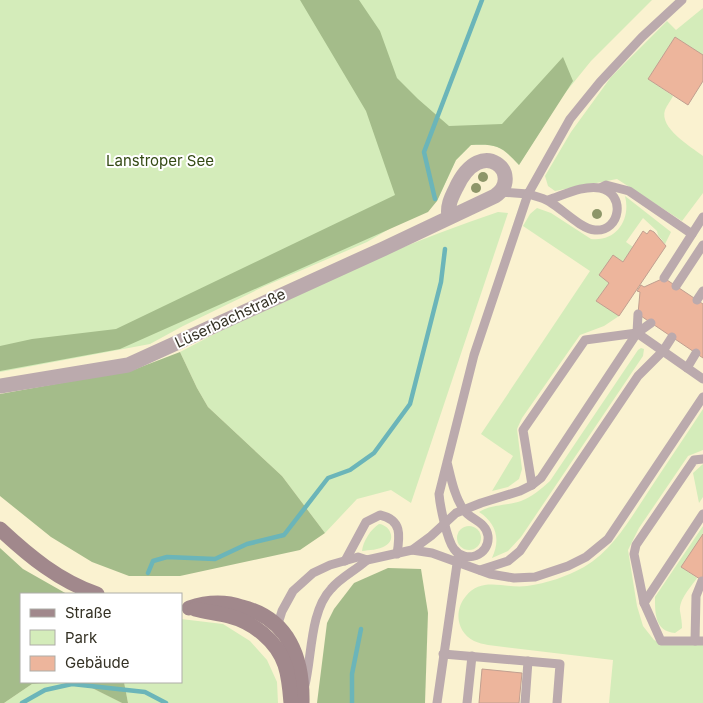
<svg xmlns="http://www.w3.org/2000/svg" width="703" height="703" viewBox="0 0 703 703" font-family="Inter,sans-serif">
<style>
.green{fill:#d4ecba}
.forest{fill:#a4bc8a}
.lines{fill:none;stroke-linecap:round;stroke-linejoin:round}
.stream{stroke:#6bb5b9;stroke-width:4.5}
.building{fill:#edb59c;stroke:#c09f90}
.lane{stroke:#bbaaad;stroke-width:9}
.street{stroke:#bbaaad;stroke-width:15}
.secondary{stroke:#a1888c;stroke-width:15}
.tree{fill:#8d9669}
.labels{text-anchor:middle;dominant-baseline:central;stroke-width:4;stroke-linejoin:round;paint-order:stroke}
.park-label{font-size:15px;fill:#344a14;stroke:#fff}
.street-label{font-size:15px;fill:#343124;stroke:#fff}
</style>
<rect width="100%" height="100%" fill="#faf2d0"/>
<g class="green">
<path d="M0,0H652L591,61L561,98L519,165C501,146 498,144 471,145L456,160L437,201L367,242L265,286L183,326L150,344L0,372Z"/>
<path d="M703,8V55L675,37L648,79L673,96C671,100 667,105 665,110C659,128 690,146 703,156V193L682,221L617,179L555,191L548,186L545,176L571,132L611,77L667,21L676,30Z"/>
<path d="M625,196L671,232L665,244L658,235L657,231L643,218L626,242L633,247L623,262L613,256L599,275L609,283L596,301L619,316L604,326L580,335L522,418L517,429L522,469L519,479L508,487L492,491L513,456L481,434L590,271L523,226L530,214L537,208L551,213L591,239C617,242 631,219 625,196Z"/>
<path d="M498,212L508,213L411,503L391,490L357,499L325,533L282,476L208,407L197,388L180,352C283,298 388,249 498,212Z"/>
<path d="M641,348L644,349L643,356L521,537L508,551L492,558C501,539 496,523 479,512C491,504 507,506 521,501C532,497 541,489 550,481L638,350Z"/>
<path d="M703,409V450L688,456L639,528L628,550L637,606L643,626L654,640L666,645H703V703H609L613,660L488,645C484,644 478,643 474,641C456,632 454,610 466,596C482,576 505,589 527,586C547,583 566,577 584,567C613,550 630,519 648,492C666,464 685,437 703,409Z"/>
<path d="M703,464V497L699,503L693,473Z"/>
<path d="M379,524C390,525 397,540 385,546C379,550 369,550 362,551C363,541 371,529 379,524Z"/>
<path d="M703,526V534L681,567L697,578C691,587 679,599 680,611C681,617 682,622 682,628L675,633C655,631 655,614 655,597Z"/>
<circle cx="469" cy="538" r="12"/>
<path d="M181,619L223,624L250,641L267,660L277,682L278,703H128L124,682H181Z"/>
<path d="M68,682H80L122,703H4L32,684Z"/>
</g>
<g class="forest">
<path d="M300,0H359L380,31L397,78L418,99L449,126L502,124L563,57L573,81L519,165C501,146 498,144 471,145L456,160L437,201L428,212L120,349L0,371V346L32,339L116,329L395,195L366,111Z"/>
<path d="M180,352L197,388L208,407L282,476L325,533L300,550L180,576H129L92,562L51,537L0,496V394L133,370Z"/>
<path d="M0,548L23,569L67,594H21V682H68L32,684L4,703H0Z"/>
<path d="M388,568L421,569L428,613L425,703H317L327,623L334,609L354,583Z"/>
<path d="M80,682H124L128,703H122Z"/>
</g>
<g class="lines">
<g class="stream">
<path d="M435,199L424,152L482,0"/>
<path d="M148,573L153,561L167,557L215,559L247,544L284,535L328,478L350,470L374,453L410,404L441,282L445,249"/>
<path d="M22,703L45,690L72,684L145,692L166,703"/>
<path d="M352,703V674L361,629"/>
</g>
</g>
<g class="building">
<path d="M675,37L703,55V81L688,105L648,79Z"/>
<path d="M650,230L654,232L666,246L619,316L596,301L609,283L599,275L613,255L623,262L643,231L647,234Z"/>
<path d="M664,278L703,304V358L638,314L640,292L637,291L641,285L644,287Z"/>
<path d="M703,534V581L681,567Z"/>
<path d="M482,669L522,673L519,703H479Z"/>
</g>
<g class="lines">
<g class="lane">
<path d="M602,187L606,185L629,191L692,234"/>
<path d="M501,192L528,194L570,119L600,82L642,37L682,0"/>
<path d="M664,278L703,217"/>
<path d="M676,286L703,245"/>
<path d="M697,300L703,291"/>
<path d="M637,333L638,314"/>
<path d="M687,368L696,353"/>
<path d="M447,462C451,478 454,495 463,509C470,520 486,521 488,536C490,556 465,564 454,549C447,540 440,506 439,494L474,355L528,194C535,196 544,198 550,202C562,209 581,229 595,230C621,232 626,193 600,188C583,185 564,195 548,200"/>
<path d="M532,485L523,430L585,340L637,333L703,379"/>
<path d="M703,514L644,603L661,641H703"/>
<path d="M412,550L432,553L490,574L514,578L535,577L568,566L586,557L608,539L703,397"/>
<path d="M345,561L366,522L380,515C402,520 400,535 397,554"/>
<path d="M480,570L508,561L520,551L638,376L663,351L672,337"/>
<path d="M644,603L634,554L636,545L694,460L703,459"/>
<path d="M277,627L282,611L293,591L313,573L330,565L358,557L367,560L412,550L431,536L456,513L481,503L520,491L532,485L541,478L637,333L651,323"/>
<path d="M695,641L696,596L702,581"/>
<path d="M443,654L560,664L557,703"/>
<path d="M305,685C312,656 310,611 331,589C341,577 355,571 367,560"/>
<path d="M437,703L458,557"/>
<path d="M467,703L472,656"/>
<path d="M525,703L528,661"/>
</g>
<path class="street" d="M0,386L128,365L383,249L495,196C525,176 482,132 456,188C451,198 447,206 449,217"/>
<g class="secondary">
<path d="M0,529C29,556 59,581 97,594"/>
<path d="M189,608C207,602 224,601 242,607C289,619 303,658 302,703"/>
<path d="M195,609C206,612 218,613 229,616C253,622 277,641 285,665C289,677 290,690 291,703"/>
</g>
</g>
<g class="tree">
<circle cx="483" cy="177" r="5"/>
<circle cx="476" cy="188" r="5"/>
<circle cx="597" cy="214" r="5"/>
</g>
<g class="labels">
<g class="park-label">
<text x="160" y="160">Lanstroper See</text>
</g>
<g class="street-label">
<text transform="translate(230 318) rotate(-25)">Lüserbachstraße</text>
</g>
</g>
<rect x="20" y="593" width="162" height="90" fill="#ffffff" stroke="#aeada7"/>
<rect x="30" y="609" width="25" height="8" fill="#a1888c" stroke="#aeada7"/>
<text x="65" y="618" font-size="15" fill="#343124">Straße</text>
<rect x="30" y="630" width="25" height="15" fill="#d4ecba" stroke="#aeada7"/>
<text x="65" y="643" font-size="15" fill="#343124">Park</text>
<rect x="30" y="656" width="25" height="15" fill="#edb59c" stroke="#aeada7"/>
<text x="65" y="668" font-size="15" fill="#343124">Gebäude</text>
</svg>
